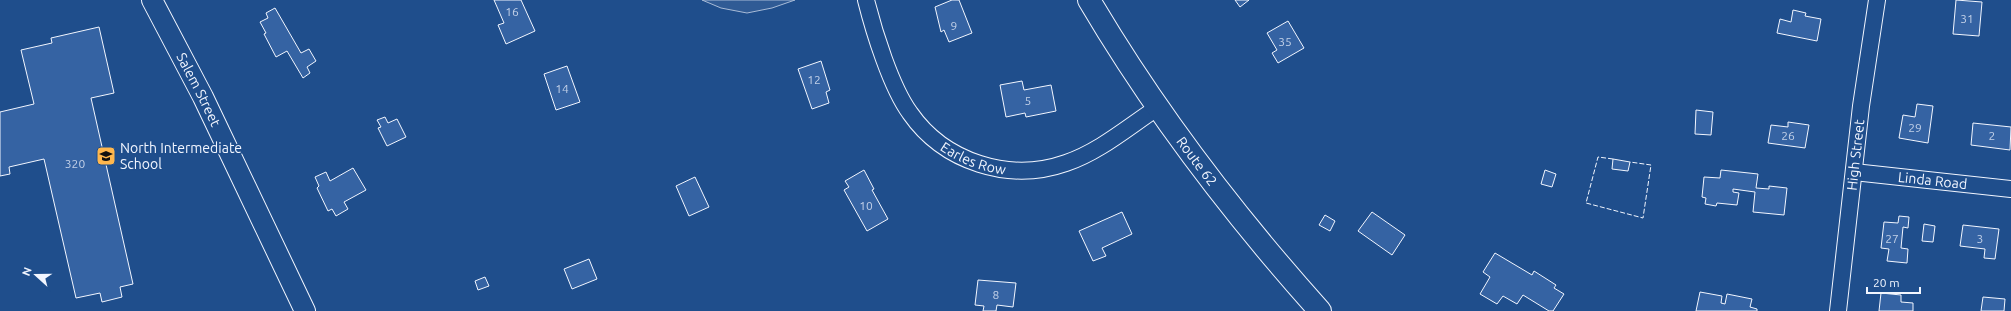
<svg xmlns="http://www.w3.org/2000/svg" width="2011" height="311" viewBox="0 0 2011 311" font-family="Ubuntu,sans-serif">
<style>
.built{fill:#305b95;stroke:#a8bbd7}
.building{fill:#3563a3;stroke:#f2f6ff}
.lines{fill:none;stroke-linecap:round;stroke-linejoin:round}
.minor-casing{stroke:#f2f6ff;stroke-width:18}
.tertiary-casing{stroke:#f2f6ff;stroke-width:22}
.secondary-casing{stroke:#f2f6ff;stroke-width:24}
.minor{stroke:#1f4e8c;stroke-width:16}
.tertiary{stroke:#1f4e8c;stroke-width:20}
.secondary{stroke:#1f4e8c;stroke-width:22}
.fence{stroke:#f2f6ff;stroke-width:1;stroke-dasharray:5 2;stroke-linecap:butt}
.labels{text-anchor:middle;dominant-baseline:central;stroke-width:3;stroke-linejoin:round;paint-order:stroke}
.number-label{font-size:12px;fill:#c3d1e8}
.street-label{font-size:14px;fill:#f2f6ff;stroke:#1f4e8c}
.poi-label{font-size:14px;fill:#f2f6ff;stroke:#1f4e8c;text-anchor:start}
</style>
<rect width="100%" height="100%" fill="#1f4e8c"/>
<path class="built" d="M702,0H795L772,8L747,13L721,8Z"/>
<g class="building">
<path d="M494,0H521L535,31L506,44L498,25L504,23Z"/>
<path d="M952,0H959L972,33L949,42L944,30L941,32L935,7Z"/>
<path d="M1235,0H1249L1240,7Z"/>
<path d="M1956,0L1982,2L1979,36L1953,34Z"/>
<path d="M275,8L301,53L309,49L316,61L307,67L310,73L303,78L287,51L276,57L264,34L266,33L260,22L268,18L266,13Z"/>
<path d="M1793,10L1806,13L1805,16L1821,19L1817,41L1777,33L1780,19L1791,22Z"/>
<path d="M1288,21L1304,48L1278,63L1272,53L1277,50L1267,33Z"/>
<path d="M99,27L114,93L91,98L133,284L120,287L122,297L102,302L100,293L76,298L44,159L9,167L10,174L0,176V112L34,104L21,50L52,43L51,38Z"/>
<path d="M821,61L830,90L826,92L829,103L812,109L798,69Z"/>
<path d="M567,66L580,102L556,110L544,74Z"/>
<path d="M1022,81L1024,90L1051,85L1056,111L1026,117L1025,113L1006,117L1000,85Z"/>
<path d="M1917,104L1933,106L1928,143L1899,138L1903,115L1915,117Z"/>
<path d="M1696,110L1713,112L1711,135L1695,134Z"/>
<path d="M385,117L388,123L397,119L406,137L387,146L378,128L381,127L377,120Z"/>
<path d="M1788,122L1809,125L1805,148L1768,143L1771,125L1788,127Z"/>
<path d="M1973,123L2011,127L2010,150L1971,145Z"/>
<path d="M1613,159L1630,162L1628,171L1612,169Z"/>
<path d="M353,168L366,190L344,202L348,209L336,216L332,209L328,211L317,188L319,186L315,177L326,172L330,181Z"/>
<path d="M864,170L874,189L872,190L888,219L867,231L844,190L849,187L845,181Z"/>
<path d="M1545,170L1556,174L1552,187L1541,184Z"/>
<path d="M1721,170L1758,174L1756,188L1769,189V186L1787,188L1784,215L1753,212L1755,192L1733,189V192L1739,193L1737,205L1717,203L1716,206L1705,204L1706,198L1702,197L1704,177L1720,178Z"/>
<path d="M695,177L709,207L689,216L676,186Z"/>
<path d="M1122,212L1132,234L1102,248L1106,256L1093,261L1079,231Z"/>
<path d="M1372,212L1405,235L1392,255L1358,231Z"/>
<path d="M1325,215L1335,221L1330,231L1319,225Z"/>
<path d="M1899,216L1909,217L1908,228L1903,227L1901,248L1908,249L1907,263L1887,261L1889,249L1881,248L1884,222L1898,223Z"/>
<path d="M1924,224L1935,226L1933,242L1922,241Z"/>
<path d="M1963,225L1999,229L1995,259L1984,258L1985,249L1960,246Z"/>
<path d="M1495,253L1532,275L1534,271L1556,285L1554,288L1564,294L1553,311H1549L1523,295L1517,304L1503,296L1497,304L1480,294L1490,277L1483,272Z"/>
<path d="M589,259L597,279L572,289L564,269Z"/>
<path d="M485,277L489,286L478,290L475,281Z"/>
<path d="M978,280L1016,283L1013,307L997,305L996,311H983L984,306L975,305Z"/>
<path d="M1700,292L1722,296L1721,303L1725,304L1727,294L1752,299L1750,307L1757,309V311H1696Z"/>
<path d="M1881,293L1901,295V302L1913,303V311H1879Z"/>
<path d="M1983,297L2005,299L2004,311H1981Z"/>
</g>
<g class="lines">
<defs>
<g id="minor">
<path id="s1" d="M866,0C874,32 891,87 910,113C944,162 1009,183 1066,163C1099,152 1128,127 1157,108"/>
<path id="s2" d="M1854,172L2011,189"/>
<path id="s3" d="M1838,311L1861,106L1877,0"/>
</g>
<g id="tertiary">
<path id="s4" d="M152,0L203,97L305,311"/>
</g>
<g id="secondary">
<path id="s5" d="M1089,0C1155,112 1233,214 1320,311"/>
</g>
</defs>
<use href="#minor" class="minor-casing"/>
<use href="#tertiary" class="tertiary-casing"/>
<use href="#secondary" class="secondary-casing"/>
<use href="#minor" class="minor"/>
<use href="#tertiary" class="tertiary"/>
<use href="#secondary" class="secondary"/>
<path class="fence" d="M1613,159L1598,157L1586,203L1643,218L1651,165L1630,162"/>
</g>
<defs>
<symbol id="school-square" viewBox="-11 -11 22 22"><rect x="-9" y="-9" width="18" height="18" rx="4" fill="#ffb74d" stroke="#1f4e8c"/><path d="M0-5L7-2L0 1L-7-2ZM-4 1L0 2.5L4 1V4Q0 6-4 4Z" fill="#111"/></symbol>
</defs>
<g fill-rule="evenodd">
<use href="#school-square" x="95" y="145" width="22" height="22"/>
</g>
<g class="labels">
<g class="number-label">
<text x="512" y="11">16</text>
<text x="1967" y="18">31</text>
<text x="954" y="25">9</text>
<text x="1285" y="41">35</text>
<text x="814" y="79">12</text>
<text x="562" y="88">14</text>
<text x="1028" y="100">5</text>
<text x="1915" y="127">29</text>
<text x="1788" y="135">26</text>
<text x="1992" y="135">2</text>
<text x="75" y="163">320</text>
<text x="866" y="205">10</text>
<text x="1892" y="238">27</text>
<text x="1980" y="238">3</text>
<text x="996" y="294">8</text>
</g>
<g class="street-label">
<text stroke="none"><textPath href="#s4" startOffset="101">Salem Street</textPath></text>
<text stroke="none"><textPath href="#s3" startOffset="157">High Street</textPath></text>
<text stroke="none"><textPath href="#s1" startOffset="202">Earles Row</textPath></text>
<text stroke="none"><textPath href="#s5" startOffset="194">Route 62</textPath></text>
<text stroke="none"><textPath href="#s2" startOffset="79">Linda Road</textPath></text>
</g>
<g class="poi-label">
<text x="120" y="148">North Intermediate<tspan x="120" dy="16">School</tspan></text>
</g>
</g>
<g transform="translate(36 275) rotate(291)" stroke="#1f4e8c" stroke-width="3" paint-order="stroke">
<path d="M0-3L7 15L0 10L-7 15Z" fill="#f2f6ff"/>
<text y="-6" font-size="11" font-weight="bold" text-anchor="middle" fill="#f2f6ff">N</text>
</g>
<path d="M1867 287v6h53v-6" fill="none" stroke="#f2f6ff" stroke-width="2"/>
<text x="1873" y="287" font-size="12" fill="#f2f6ff" stroke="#1f4e8c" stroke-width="3" paint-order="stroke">20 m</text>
</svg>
